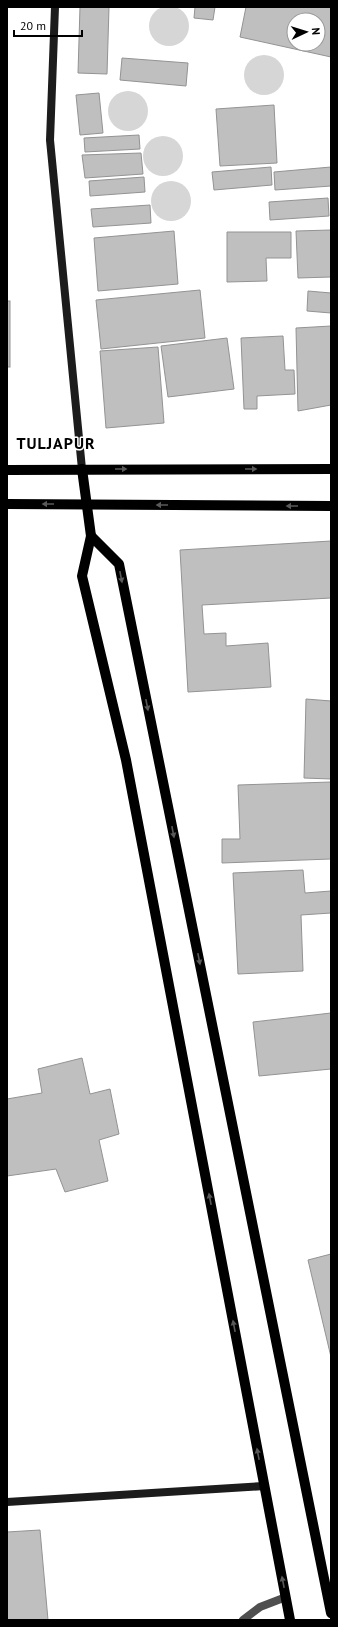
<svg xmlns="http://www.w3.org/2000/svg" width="338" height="1627" viewBox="0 0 338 1627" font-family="'PT Sans',sans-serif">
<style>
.green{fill:#d6d6d6}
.building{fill:#bfbfbf;stroke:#939393;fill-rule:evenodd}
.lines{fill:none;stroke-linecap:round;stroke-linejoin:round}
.street{stroke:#4f4f4f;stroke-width:8}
.secondary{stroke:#1c1c1c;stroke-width:8}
.primary{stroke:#000;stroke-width:10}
.oneway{fill:#595959}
.labels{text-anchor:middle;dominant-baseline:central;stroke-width:3;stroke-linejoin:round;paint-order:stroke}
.district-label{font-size:16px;font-weight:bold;letter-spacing:1px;fill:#000;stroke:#fff}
</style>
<rect width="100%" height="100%" fill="#fff"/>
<g class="green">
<circle cx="169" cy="26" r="20"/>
<circle cx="264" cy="75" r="20"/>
<circle cx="128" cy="111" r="20"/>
<circle cx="163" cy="156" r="20"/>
<circle cx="171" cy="201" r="20"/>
</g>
<g class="building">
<path d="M80,7H109L107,74L78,73Z"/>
<path d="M195,7H215L213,20L194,18Z"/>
<path d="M246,7H331V57L240,37ZM294,20H318V44H294Z"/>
<path d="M122,58L188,63L186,86L120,80Z"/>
<path d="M99,93L103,133L80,135L76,95Z"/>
<path d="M274,105L277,163L220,166L216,109Z"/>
<path d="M139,135L140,149L85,152L84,138Z"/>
<path d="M141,153L143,174L85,178L82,155Z"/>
<path d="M271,167L272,185L214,190L212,172Z"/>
<path d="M331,167V186L275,190L274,172Z"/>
<path d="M144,177L145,192L90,196L89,181Z"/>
<path d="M328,198L329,216L270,220L269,202Z"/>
<path d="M150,205L151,223L93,227L91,209Z"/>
<path d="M331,230V277L298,278L296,231Z"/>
<path d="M174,231L178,284L98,291L94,238Z"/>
<path d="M227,232H291V258H266L267,281L227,282Z"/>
<path d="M200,290L205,338L101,349L96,300Z"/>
<path d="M308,291L331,293V313L307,311Z"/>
<rect x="7" y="301" width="3" height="66"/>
<path d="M331,326V405L298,411L296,328Z"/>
<path d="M283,336L285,370H294L295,394L257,396V409H244L241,338Z"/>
<path d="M227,338L234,389L168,397L161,346Z"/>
<path d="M158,347L164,423L106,428L100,351Z"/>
<path d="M331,541V598L202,605L204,634L226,633V646L268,643L271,687L188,692L180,550Z"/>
<path d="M306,699L331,701V779L304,778Z"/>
<path d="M331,782V859L222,863V839H240L238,785Z"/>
<path d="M303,870L305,893L331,891V913L301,915L303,971L238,974L233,873Z"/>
<path d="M331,1013V1069L259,1076L253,1022Z"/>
<path d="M82,1058L90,1094L110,1089L119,1134L99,1140L108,1181L65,1192L56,1169L7,1176V1099L42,1093L38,1069Z"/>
<path d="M331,1254V1357L308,1260Z"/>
<path d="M40,1530L48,1620H7V1532Z"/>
</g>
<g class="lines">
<path class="street" d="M243,1620L260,1607L286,1597"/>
<g class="secondary">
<path d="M55,7L50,140L82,469"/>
<path d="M7,1502L264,1486"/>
</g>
<g class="primary">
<path d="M82,469L91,536L82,576L126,760L290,1620"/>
<path d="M7,470L331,469"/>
<path d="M7,504L331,506"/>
<path d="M91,536L119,564L331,1613"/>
</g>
</g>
<defs><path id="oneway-solid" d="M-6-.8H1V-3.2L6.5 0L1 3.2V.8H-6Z"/></defs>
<g class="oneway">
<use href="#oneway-solid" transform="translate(121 469)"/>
<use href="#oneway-solid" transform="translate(251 469)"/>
<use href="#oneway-solid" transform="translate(48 504) rotate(-180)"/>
<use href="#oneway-solid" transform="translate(162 505) rotate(-180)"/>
<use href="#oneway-solid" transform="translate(292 506) rotate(-180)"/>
<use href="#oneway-solid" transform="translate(121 577) rotate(79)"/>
<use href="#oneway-solid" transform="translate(147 705) rotate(79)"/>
<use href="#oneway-solid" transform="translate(173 832) rotate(79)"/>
<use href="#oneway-solid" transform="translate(199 959) rotate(79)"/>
<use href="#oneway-solid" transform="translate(210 1199) rotate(-101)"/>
<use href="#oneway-solid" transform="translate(234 1326) rotate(-101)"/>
<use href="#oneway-solid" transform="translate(258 1454) rotate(-101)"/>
<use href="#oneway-solid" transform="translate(283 1582) rotate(-101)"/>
</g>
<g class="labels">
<g class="district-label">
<text x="56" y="443">TULJAPUR</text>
</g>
</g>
<rect width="338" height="1627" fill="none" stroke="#000000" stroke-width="16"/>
<g transform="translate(306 32) rotate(86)"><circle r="19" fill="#ffffff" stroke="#999999"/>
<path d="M0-3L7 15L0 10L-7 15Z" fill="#000000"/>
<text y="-6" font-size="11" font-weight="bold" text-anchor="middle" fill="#000000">N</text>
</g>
<path d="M14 30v6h68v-6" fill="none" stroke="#000000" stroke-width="2"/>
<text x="20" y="30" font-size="12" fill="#000000" stroke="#ffffff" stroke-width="3" paint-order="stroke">20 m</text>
</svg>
